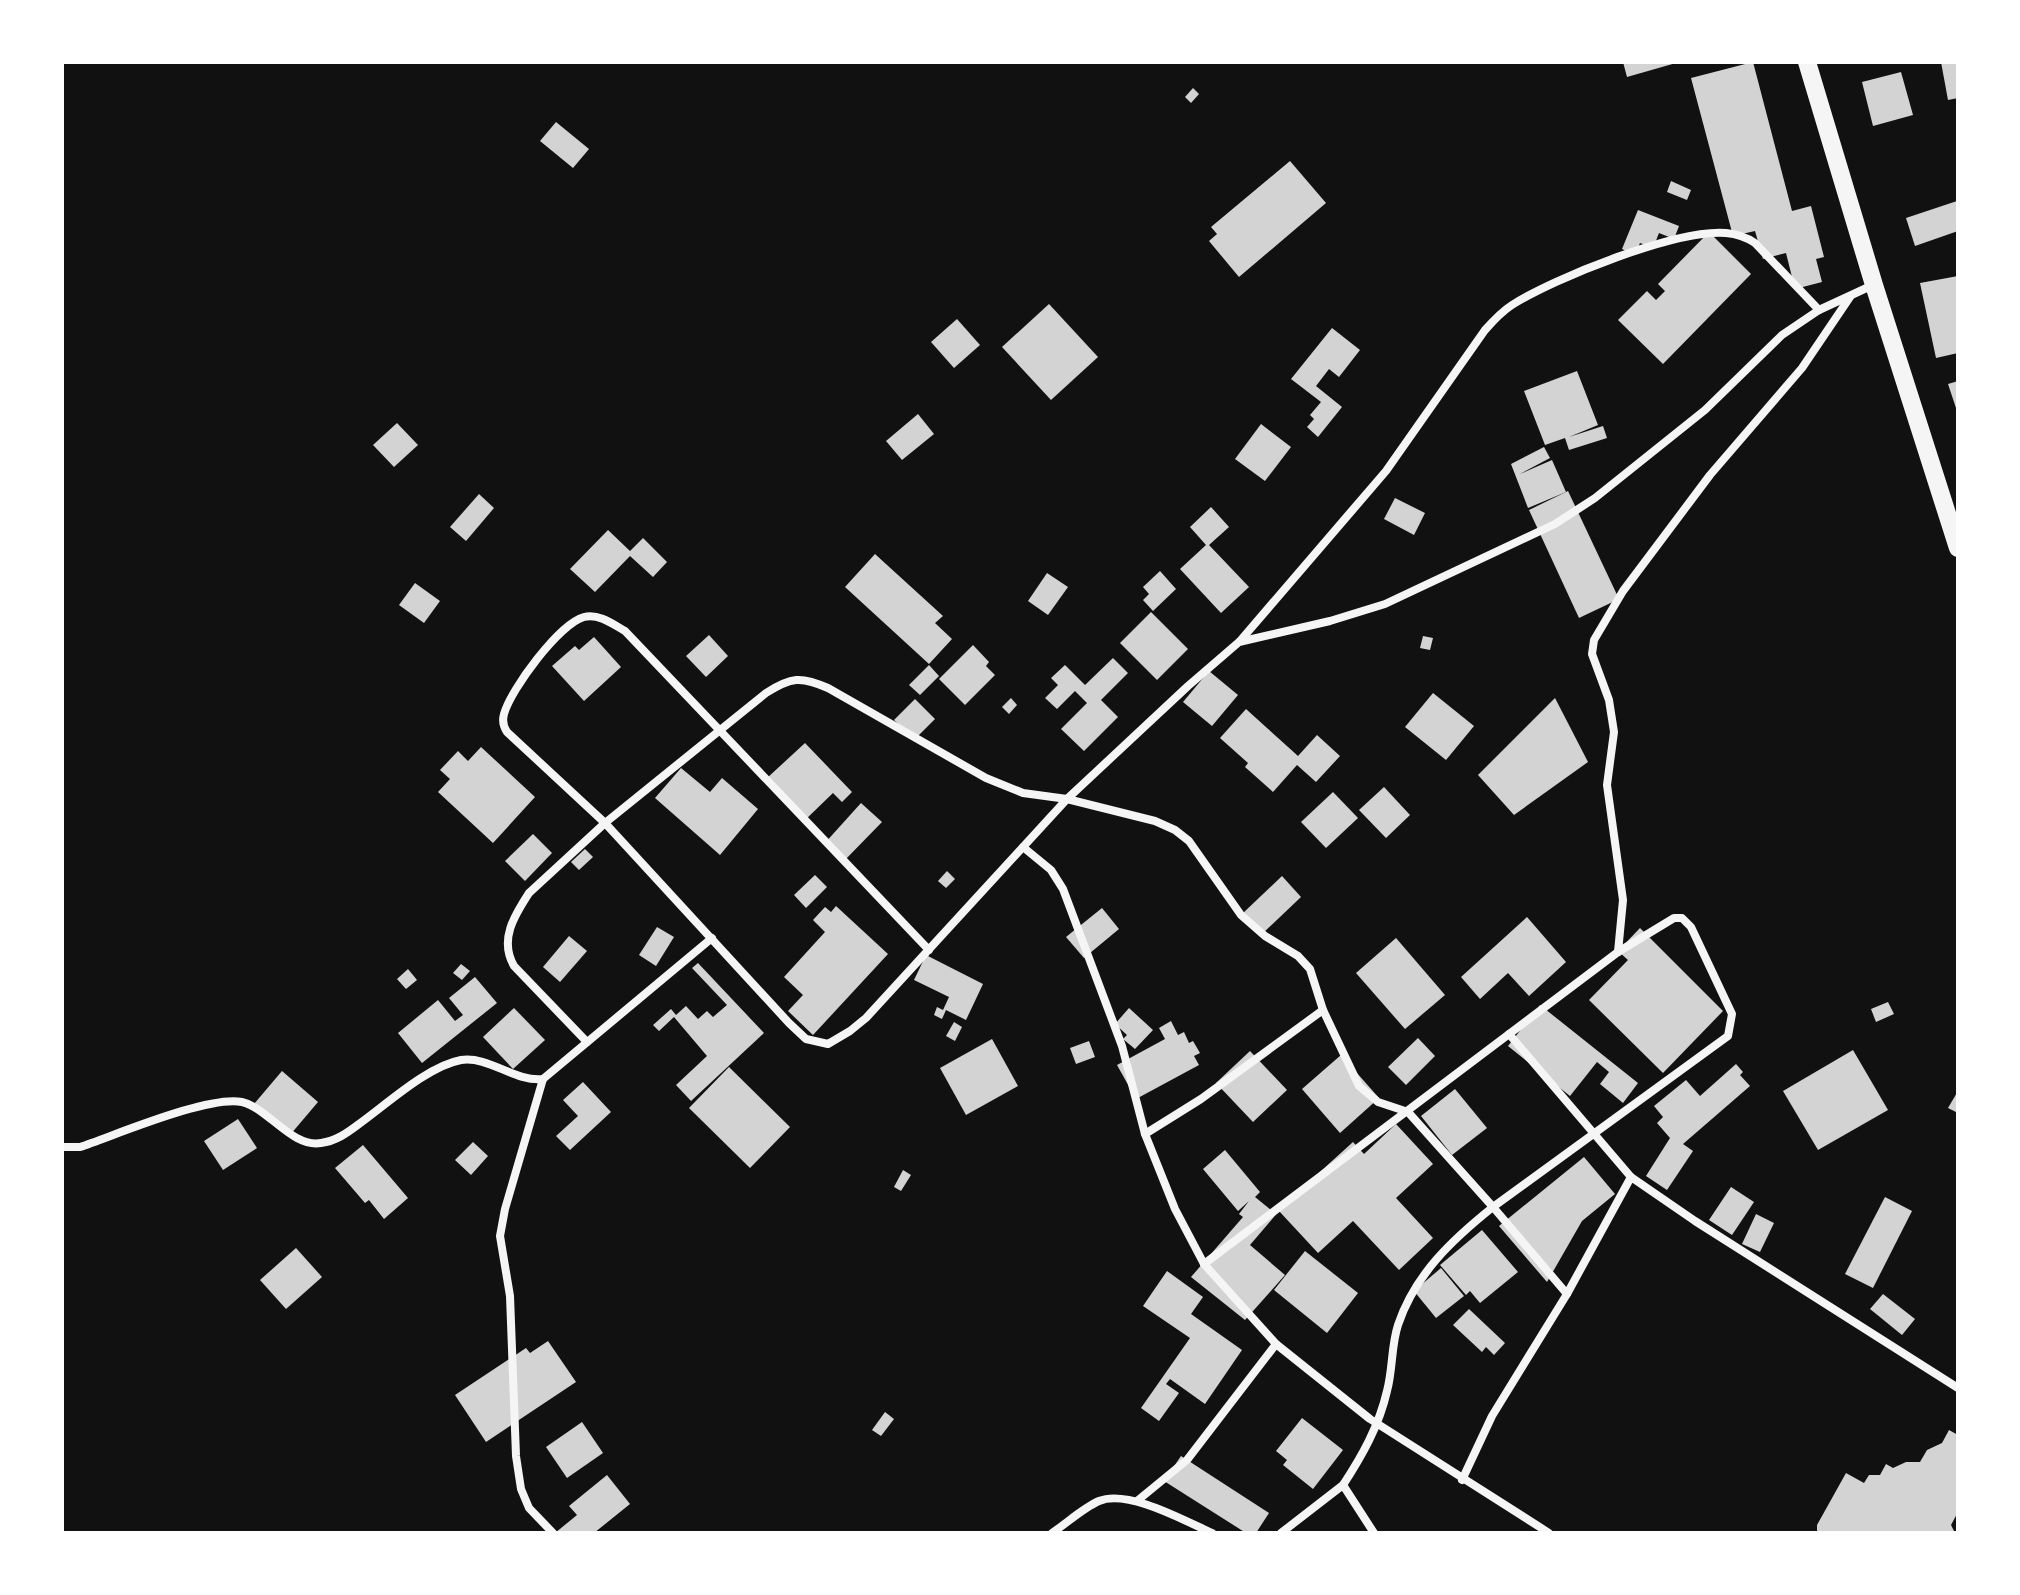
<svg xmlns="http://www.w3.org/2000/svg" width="2020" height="1595" viewBox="0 0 2020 1595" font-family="'Asap Condensed',sans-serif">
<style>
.building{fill:#d3d3d3}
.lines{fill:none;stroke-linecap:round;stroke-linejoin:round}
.minor{stroke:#f5f5f5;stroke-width:8}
.primary{stroke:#f5f5f5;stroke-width:18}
</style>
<rect width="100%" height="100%" fill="#111"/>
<g class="building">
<path d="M1623,62H1676V63L1627,77Z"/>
<path d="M1753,62L1792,211L1811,206L1824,257L1816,259L1822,282L1795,289L1786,253L1763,259L1755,231L1733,236L1691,78Z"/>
<path d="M1941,62H1958V98L1948,100Z"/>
<path d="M1901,72L1913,115L1873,126L1862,82Z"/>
<path d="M1193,88L1199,94L1191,103L1185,97Z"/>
<path d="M556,122L589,149L573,168L540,141Z"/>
<path d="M1290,161L1326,203L1239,277L1209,241L1217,234L1211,227Z"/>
<path d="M1671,181L1691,190L1687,200L1667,192Z"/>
<path d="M1957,201L1958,231L1915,246L1906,218Z"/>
<path d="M1638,210L1679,226L1674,239L1659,233L1653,248L1640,243L1635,255L1622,249Z"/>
<path d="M1709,232L1751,274L1663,364L1618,320L1647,291L1656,300L1665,291L1658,284Z"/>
<path d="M1958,276V353L1936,358L1920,283Z"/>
<path d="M1049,304L1098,357L1051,400L1002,347Z"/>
<path d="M957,319L980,345L954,368L931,342Z"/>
<path d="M1332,328L1360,350L1339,377L1329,369L1316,386L1342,407L1318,437L1307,427L1314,419L1310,415L1321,402L1291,379Z"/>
<path d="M1577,371L1598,425L1569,437L1603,426L1607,438L1569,450L1565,438L1545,445L1524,391Z"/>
<path d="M1958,381V411H1957L1948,384Z"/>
<path d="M918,414L934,434L902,460L886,441Z"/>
<path d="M397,423L418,445L394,467L373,445Z"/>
<path d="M1261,424L1291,447L1265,481L1235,459Z"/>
<path d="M1544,447L1550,458L1520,474L1552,460L1566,492L1528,508L1511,464Z"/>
<path d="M1568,491L1619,599L1579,618L1529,510Z"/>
<path d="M479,494L494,508L466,541L450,527Z"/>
<path d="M1395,498L1425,513L1414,535L1384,519Z"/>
<path d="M1211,507L1229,527L1209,545L1249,587L1221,613L1180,569L1206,545L1190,527Z"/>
<path d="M608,530L630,551L643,538L667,562L653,577L630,556L595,592L570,569Z"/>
<path d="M875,554L943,616L935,623L952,639L929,664L845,587Z"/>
<path d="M1160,571L1176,589L1153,611L1143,600L1149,594L1143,587Z"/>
<path d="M1047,573L1068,587L1048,615L1028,601Z"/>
<path d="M415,583L440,601L424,623L399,605Z"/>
<path d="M1151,612L1188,649L1157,680L1120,643Z"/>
<path d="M709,635L728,656L706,677L686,656Z"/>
<path d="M1423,636L1433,638L1430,650L1420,648Z"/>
<path d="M594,637L621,667L584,701L552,666L575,646L579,650Z"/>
<path d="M973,645L989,662L986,666L995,675L965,705L939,679Z"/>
<path d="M1113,658L1128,673L1101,700L1118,717L1084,751L1061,729L1087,703L1075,691L1057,709L1045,698L1058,685L1051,678L1065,665L1085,685Z"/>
<path d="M929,665L939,676L920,695L909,685Z"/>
<path d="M1209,671L1238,695L1212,726L1183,702Z"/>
<path d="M1433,693L1474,726L1446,760L1405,727Z"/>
<path d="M1011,698L1017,705L1009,714L1002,707Z"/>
<path d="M1555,698L1588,762L1514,815L1478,775Z"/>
<path d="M915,699L935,719L914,740L894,720Z"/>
<path d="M1246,709L1298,756L1317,735L1340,756L1316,782L1297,765L1273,792L1245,767L1248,763L1220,738Z"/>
<path d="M805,743L852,792L842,802L833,793L803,822L766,779Z"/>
<path d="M481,747L535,797L493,843L438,792L450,779L440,770L458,751L468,761Z"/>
<path d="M681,768L710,792L722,778L758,809L720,855L655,798Z"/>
<path d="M1384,787L1410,815L1386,838L1359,810Z"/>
<path d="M1333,792L1358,818L1326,848L1301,822Z"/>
<path d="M861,803L882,822L843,862L824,844Z"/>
<path d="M533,834L552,853L525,881L505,861Z"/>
<path d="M585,849L593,857L579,870L571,862Z"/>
<path d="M947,871L955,879L946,888L938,881Z"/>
<path d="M815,875L827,887L806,908L794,895Z"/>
<path d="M1282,876L1301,897L1262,934L1242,914Z"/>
<path d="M836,906L888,954L813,1035L788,1011L803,995L784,977L825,932L813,920L825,907L831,912Z"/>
<path d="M1102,908L1119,929L1084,958L1066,937Z"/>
<path d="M1527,917L1566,962L1529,996L1508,973L1480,999L1461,977Z"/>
<path d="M657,927L674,937L656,966L639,955Z"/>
<path d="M1640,928L1723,1011L1663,1073L1589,1000L1628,960L1618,951Z"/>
<path d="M569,936L587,951L560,982L543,967Z"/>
<path d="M1396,938L1445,995L1405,1029L1356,973Z"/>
<path d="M926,955L983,984L966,1020L946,1010L942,1019L934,1015L937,1007L943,1010L949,997L914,980Z"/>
<path d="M698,963L764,1033L691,1101L676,1085L707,1056L674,1017L659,1031L653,1025L671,1009L676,1015L686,1006L698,1019L707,1011L713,1017L727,1005L692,968Z"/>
<path d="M461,964L470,971L462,980L453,973Z"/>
<path d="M408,969L417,980L406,989L397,979Z"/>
<path d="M475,977L497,1003L422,1063L398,1033L438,1000L455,1021L463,1015L449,998Z"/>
<path d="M1888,1002L1894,1014L1876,1022L1871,1009Z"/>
<path d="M1540,1005L1638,1083L1623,1103L1600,1084L1609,1072L1597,1062L1570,1096L1508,1046Z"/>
<path d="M514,1008L545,1040L513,1069L483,1037Z"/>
<path d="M1129,1008L1153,1030L1135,1049L1123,1039L1127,1035L1115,1024Z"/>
<path d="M1171,1021L1178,1035L1184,1032L1189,1043L1193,1041L1200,1053L1194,1056L1199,1065L1136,1099L1117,1065L1165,1039L1159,1028Z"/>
<path d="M954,1022L962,1027L955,1041L946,1036Z"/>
<path d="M1418,1038L1435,1056L1406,1085L1388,1067Z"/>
<path d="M992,1039L1018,1086L966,1115L940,1068Z"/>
<path d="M1089,1041L1095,1057L1076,1064L1070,1048Z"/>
<path d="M1853,1050L1888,1110L1818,1150L1783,1091Z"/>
<path d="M1250,1051L1287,1090L1253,1122L1216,1083Z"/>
<path d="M1341,1055L1379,1098L1340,1133L1302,1089Z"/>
<path d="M1736,1064L1743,1072L1740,1075L1750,1086L1683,1144L1693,1151L1667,1190L1646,1176L1670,1138L1657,1123L1663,1117L1654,1106L1686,1080L1700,1096Z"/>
<path d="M729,1067L790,1127L750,1168L689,1108Z"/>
<path d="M282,1071L318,1102L290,1135L254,1104Z"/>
<path d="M583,1082L611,1112L570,1150L556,1136L578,1116L563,1100Z"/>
<path d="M1455,1089L1487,1128L1452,1155L1421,1116Z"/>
<path d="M1958,1091V1113L1948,1108Z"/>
<path d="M238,1119L257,1148L223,1170L204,1141Z"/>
<path d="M1396,1124L1433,1164L1396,1198L1433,1238L1399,1270L1353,1221L1318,1253L1279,1211L1250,1245L1285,1275L1245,1320L1191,1277L1243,1217L1239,1214L1249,1201L1238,1211L1203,1169L1225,1150L1260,1192L1255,1197L1271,1210L1279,1209L1353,1142L1364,1154Z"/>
<path d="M473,1142L488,1156L471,1175L455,1160Z"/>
<path d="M363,1145L408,1198L384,1219L369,1200L365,1203L335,1168Z"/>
<path d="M1584,1157L1615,1194L1582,1221L1547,1282L1499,1226Z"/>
<path d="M903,1170L911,1175L901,1191L894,1187Z"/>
<path d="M1731,1187L1754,1202L1732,1235L1709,1220Z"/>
<path d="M1885,1197L1912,1211L1873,1288L1845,1274Z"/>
<path d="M1756,1214L1774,1223L1760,1252L1742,1244Z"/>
<path d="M1482,1230L1518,1272L1480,1303L1470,1291L1466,1295L1440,1265Z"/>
<path d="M296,1248L322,1277L286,1309L260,1280Z"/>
<path d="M1305,1251L1358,1293L1327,1333L1274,1290Z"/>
<path d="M1441,1268L1464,1296L1436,1318L1414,1291Z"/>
<path d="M1167,1271L1203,1297L1191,1314L1242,1350L1205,1404L1170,1379L1166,1384L1179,1393L1159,1421L1141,1408L1190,1338L1143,1306Z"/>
<path d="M1883,1294L1915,1319L1902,1335L1870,1309Z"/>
<path d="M1469,1309L1505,1343L1494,1355L1486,1347L1482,1352L1453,1325Z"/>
<path d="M548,1341L576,1382L486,1442L455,1395L526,1348L530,1353Z"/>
<path d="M885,1412L894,1419L881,1436L872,1430Z"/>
<path d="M1302,1418L1343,1450L1313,1489L1283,1465L1287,1460L1276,1451Z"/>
<path d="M582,1422L603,1453L567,1478L546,1447Z"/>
<path d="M1949,1430L1958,1435V1512L1951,1525L1955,1533H1817V1525L1846,1473L1864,1483L1869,1475H1880L1886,1464L1893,1468L1906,1462H1920L1927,1450L1942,1443Z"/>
<path d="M1181,1456L1269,1513L1256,1533H1246L1164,1481Z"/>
<path d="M607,1475L630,1504L594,1533H555L577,1515L569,1506Z"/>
</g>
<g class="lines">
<g class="minor">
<path d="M1240,641L1386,471L1485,330C1493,321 1501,312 1512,305C1554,278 1677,229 1726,233C1738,234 1746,237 1755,243L1819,310"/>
<path d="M1023,847L1051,870L1063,889L1122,1046L1145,1134L1175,1209L1204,1264L1276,1344L1370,1419L1549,1533"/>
<path d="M929,950L625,631C613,624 598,613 584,617C559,624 511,689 504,714C502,721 503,726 507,732L605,823L789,1023L806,1039L828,1044L850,1031L866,1018L1067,799L1188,686L1239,642L1330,621L1385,604L1555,524L1595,498L1705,410L1782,335L1819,310L1873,285"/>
<path d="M1618,952L1623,900L1607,785L1614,732L1609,700L1592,654L1594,640L1623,591L1710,475L1802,368L1850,297"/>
<path d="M1509,1034L1631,1177"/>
<path d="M587,1042L514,966C499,940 514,916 529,893L605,823L766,693C791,677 801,676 828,688L986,778L1023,793L1067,799L1155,821L1175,830L1189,841L1241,915L1265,936L1298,956L1310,969L1323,1010L1359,1086L1378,1102L1408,1112L1493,1207L1567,1294"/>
<path d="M1145,1134L1201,1099L1323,1010"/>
<path d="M62,1147H80C116,1135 209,1095 242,1102C268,1108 292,1148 321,1143C336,1141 347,1133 359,1124C387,1104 428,1066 461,1060C490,1056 514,1082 543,1079"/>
<path d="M1204,1264L1618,952L1674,918H1682L1691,927L1732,1014L1728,1036L1493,1207C1453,1239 1415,1274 1398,1325C1391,1346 1393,1369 1387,1391C1379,1426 1362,1456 1343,1485L1374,1533"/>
<path d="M1462,1480L1492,1416L1567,1294L1631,1177L1695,1221L1958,1388"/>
<path d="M1137,1501L1187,1460L1276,1344"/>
<path d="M553,1533L529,1508L521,1489L516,1456L510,1296L500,1236L505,1209L543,1079L712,938"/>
<path d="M1052,1533C1067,1523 1083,1508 1099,1501C1128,1489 1185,1521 1212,1533"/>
<path d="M1281,1533L1343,1485"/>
</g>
<path class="primary" d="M1807,62L1874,285L1958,548"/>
</g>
<rect width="2020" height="1595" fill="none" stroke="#ffffff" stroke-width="128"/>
</svg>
